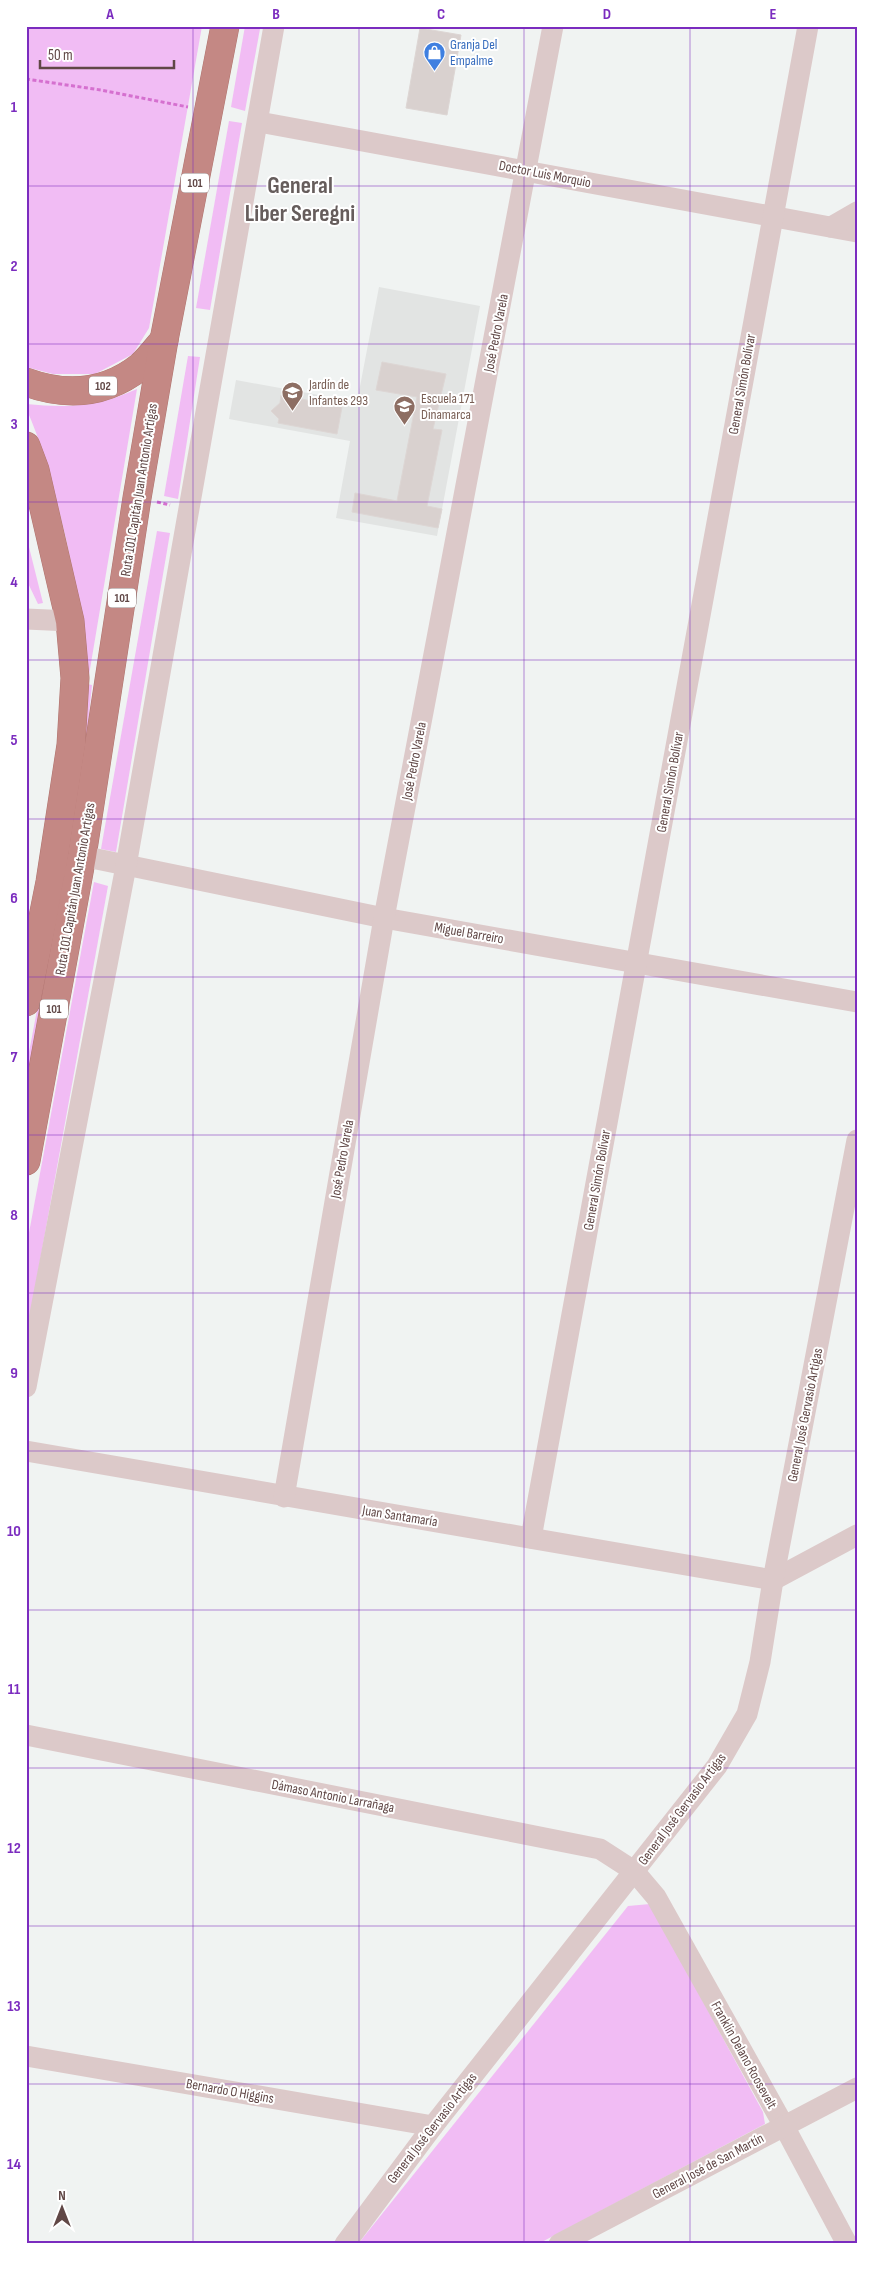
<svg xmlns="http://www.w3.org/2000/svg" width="883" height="2270" viewBox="0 0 883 2270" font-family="'Sofia Sans Condensed',sans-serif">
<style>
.education{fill:#e2e4e3}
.green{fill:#f1bcf4}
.building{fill:#d9d1cf;stroke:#ddd6d4}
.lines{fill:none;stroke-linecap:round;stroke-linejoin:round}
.highway-casing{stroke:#b0746f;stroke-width:29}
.path{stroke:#d570cf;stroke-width:3;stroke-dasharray:4 2.5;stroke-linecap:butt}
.minor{stroke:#dcc9c9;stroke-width:21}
.highway{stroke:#c48884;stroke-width:28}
.grid{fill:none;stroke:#7b2cbf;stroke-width:1;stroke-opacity:0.55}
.labels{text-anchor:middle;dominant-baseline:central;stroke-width:4;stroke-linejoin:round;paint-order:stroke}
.shield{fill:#fff;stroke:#907e7e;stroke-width:1}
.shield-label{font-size:12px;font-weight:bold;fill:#604746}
.shop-label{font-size:14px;fill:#366cbe;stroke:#fff;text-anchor:start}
.street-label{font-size:14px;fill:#604746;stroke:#fff}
.education-label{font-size:14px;fill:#785e54;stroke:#fff;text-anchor:start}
.town-label{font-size:24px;font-weight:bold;fill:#665d5c;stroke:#fff}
.neatline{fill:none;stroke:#7b2cbf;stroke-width:2}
.grid-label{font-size:16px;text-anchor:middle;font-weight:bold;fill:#7b2cbf}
</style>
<rect width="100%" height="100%" fill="#f0f3f2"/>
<path class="education" d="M379,287L480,306L437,536L336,518L350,441L229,419L236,380L357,402Z"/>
<g class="green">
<path d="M26,26H202L149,328L133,354L95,374H53L26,367Z"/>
<path d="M245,26L260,29L245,111L231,107Z"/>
<path d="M229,121L242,123L210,310L196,308Z"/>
<path d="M188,356L200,357L178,499L164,496Z"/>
<path d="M137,389L88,681C86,633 76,586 66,539C55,495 45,450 26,408V404C69,408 97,407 137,389Z"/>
<path d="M157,531L170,533L116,852L101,849Z"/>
<path d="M26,535L43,603L38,604L26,579Z"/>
<path d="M87,684L92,685L81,794L26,1103V1068L78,794Z"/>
<path d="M94,882L108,886L26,1338V1249Z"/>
<path d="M650,1904L763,2112L765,2124L538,2244H358L628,1906Z"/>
</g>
<g class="building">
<path d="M420,28L461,35L447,115L406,108Z"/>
<path d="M382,362L446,374L433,429L442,430L427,506L442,509L438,528L352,512L355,493L397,501L417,397L376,390Z"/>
<path d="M281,395L342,407L337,434L278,423L279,419L271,411L280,403Z"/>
</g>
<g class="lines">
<defs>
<g id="highway">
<path d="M26,382C67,397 106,394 141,366C149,359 157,348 164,340"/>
<path d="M26,446L35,470L70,621L75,678L71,745L50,882L26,1002"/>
<path d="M26,1161L82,856L137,498L164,340L225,26"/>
</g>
</defs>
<use href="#highway" class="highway-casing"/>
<g class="path">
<path d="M26,79L101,90L188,107"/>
<path d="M157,502L170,505"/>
</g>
<g class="minor">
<path d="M259,122L857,232"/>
<path d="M831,227L857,212"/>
<path d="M26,619L70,621"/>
<path d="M82,856L384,918L857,1002"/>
<path d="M26,1387L126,866L274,26"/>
<path d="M26,1451L773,1580L857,1535"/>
<path d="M284,1497L384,918L553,26"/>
<path d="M531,1538L808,26"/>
<path d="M26,1735L600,1849L634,1871L656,1897L784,2126L847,2244"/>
<path d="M26,2056L433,2126"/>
<path d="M345,2244L433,2126L717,1766L747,1714L760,1662L773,1580L857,1140"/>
<path d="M559,2244L857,2088"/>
</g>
<use href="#highway" class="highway"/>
</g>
<path class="grid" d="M193,26V2244M359,26V2244M524,26V2244M690,26V2244M26,186H857M26,344H857M26,502H857M26,660H857M26,819H857M26,977H857M26,1135H857M26,1293H857M26,1451H857M26,1610H857M26,1768H857M26,1926H857M26,2084H857"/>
<defs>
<symbol id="shop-pin" viewBox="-11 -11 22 30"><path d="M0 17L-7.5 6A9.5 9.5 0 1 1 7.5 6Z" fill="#3f7fe0" stroke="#fff"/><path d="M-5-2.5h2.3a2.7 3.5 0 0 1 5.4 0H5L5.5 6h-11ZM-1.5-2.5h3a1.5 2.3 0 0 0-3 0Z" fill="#fff"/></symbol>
<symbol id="school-pin" viewBox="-11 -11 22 30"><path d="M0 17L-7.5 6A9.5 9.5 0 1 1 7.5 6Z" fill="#8d6e63" stroke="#fff"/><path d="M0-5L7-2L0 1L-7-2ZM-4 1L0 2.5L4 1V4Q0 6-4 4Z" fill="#fff"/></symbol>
</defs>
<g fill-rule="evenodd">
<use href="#shop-pin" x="422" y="40" width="25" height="34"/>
<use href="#school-pin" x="280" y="380" width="25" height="34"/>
<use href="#school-pin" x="392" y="394" width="25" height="34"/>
</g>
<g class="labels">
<g class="shield">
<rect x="181" y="173.5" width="28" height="19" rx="4"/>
<rect x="89" y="376.5" width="28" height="19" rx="4"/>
<rect x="108" y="588.5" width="28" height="19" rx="4"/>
<rect x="40" y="999.5" width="28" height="19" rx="4"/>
</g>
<g class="shield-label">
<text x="195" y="183">101</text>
<text x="103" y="386">102</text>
<text x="122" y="598">101</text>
<text x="54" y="1009">101</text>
</g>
<g class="shop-label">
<text x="450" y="44">Granja Del<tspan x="450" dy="16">Empalme</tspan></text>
</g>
<g class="street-label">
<text transform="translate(545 174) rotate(11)">Doctor Luis Morquio</text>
<text transform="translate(496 333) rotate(-79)">José Pedro Varela</text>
<text transform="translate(742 384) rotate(-80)">General Simón Bolívar</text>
<text transform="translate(139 490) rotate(-81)">Ruta 101 Capitán Juan Antonio Artigas</text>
<text transform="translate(414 761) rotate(-79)">José Pedro Varela</text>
<text transform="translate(670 782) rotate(-80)">General Simón Bolívar</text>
<text transform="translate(75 889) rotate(-80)">Ruta 101 Capitán Juan Antonio Artigas</text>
<text transform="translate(469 933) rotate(10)">Miguel Barreiro</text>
<text transform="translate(342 1159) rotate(-80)">José Pedro Varela</text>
<text transform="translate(597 1180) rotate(-80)">General Simón Bolívar</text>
<text transform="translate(805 1415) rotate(-79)">General José Gervasio Artigas</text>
<text transform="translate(400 1516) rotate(9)">Juan Santamaría</text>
<text transform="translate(333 1796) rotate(11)">Dámaso Antonio Larrañaga</text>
<text transform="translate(682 1809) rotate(-53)">General José Gervasio Artigas</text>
<text transform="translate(744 2055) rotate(61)">Franklin Delano Roosevelt</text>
<text transform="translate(230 2091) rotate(10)">Bernardo O Higgins</text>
<text transform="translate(432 2128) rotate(-52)">General José Gervasio Artigas</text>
<text transform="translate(708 2166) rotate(-28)">General José de San Martín</text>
</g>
<g class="education-label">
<text x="309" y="384">Jardín de<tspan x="309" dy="16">Infantes 293</tspan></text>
<text x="421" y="398">Escuela 171<tspan x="421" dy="16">Dinamarca</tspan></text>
</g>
<g class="town-label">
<text x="300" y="185">General<tspan x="300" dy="28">Liber Seregni</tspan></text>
</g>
</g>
<rect width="883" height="2270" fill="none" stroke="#ffffff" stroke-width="55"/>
<g transform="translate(62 2208)" stroke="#ffffff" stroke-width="4" paint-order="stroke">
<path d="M0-4L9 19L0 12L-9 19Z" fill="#604746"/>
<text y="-8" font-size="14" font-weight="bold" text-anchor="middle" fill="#604746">N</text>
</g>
<path d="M40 60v8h134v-8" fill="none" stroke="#604746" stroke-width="2.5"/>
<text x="48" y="60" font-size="15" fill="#604746" stroke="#ffffff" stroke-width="4" paint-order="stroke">50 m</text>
<rect x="28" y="28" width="828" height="2214" class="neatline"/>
<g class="grid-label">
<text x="110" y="19">A</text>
<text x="276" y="19">B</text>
<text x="441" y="19">C</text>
<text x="607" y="19">D</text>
<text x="773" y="19">E</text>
<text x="14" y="112">1</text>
<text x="14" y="271">2</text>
<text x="14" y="429">3</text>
<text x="14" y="587">4</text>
<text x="14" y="745">5</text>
<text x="14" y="903">6</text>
<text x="14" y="1062">7</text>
<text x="14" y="1220">8</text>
<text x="14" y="1378">9</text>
<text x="14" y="1536">10</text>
<text x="14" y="1694">11</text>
<text x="14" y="1853">12</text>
<text x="14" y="2011">13</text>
<text x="14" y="2169">14</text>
</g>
</svg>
